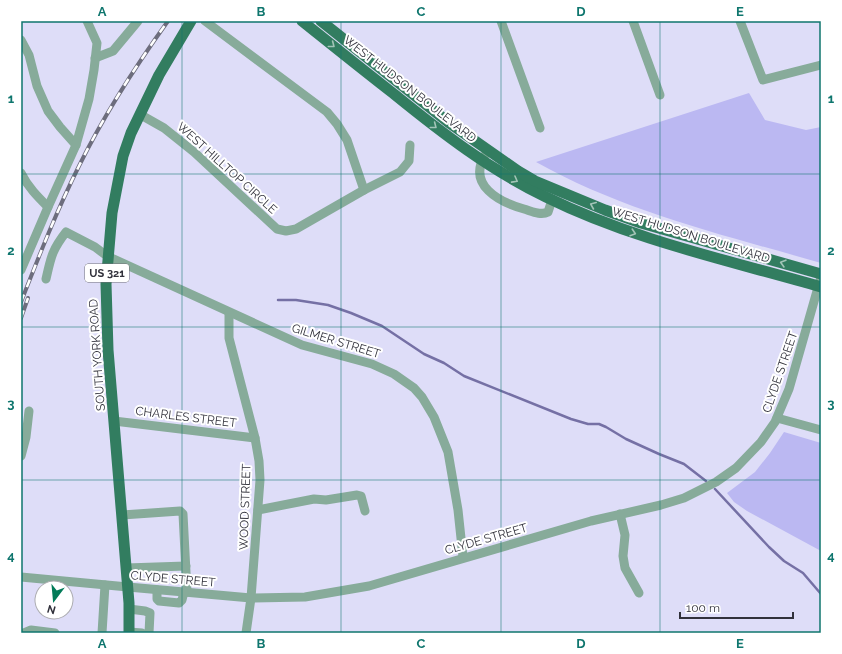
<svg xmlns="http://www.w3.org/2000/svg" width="842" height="654" viewBox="0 0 842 654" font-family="Raleway,sans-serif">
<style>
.green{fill:#bbb8f2}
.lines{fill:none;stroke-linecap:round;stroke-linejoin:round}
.stream{stroke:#7570a5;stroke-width:2.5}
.minor{stroke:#87ab9a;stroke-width:9}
.major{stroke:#327d60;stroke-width:11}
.rail-casing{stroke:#6d6d7d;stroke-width:4}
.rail{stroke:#fff;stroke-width:2.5;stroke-dasharray:8;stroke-linecap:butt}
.oneway{stroke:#a3c4b7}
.grid{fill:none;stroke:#0f766e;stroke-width:1;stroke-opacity:0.55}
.labels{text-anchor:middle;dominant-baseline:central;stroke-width:4;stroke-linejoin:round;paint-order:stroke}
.shield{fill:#fff;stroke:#6f6f76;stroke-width:1}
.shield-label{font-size:11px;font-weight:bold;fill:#31313b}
.street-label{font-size:12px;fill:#31313b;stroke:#fff}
.neatline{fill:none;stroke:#0f766e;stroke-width:1.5}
.grid-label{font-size:13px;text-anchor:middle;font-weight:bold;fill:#0f766e}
</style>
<rect width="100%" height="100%" fill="#deddf8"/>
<g class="green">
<path d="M749,93L765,120L806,130L821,127V263C724,235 625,212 536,162Z"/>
<path d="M784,432L821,443V551L747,511L734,502L727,493L755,472L770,453Z"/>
</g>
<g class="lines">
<g class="stream">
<path d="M278,300H296L328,305L351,313L382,326L424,354L444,363L464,376L571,419L588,424H599L606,427L626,439L659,454L684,464L706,481"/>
<path d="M715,489L769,547L784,561L803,573L821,594"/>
</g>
<g class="minor">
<path d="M205,21L327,112L337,124L347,140L364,190"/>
<path d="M501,21L540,128"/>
<path d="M633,21L660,95"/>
<path d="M740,21L763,80L821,65"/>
<path d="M21,40L29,55L37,86L48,111L60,127L76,145"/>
<path d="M95,58L113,51L138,21"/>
<path d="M141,115L164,128L194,152L277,229L286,231L296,229L364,190L400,172L409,161L410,145"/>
<path d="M485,155C467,185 499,202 524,209C531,211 541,216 548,212L552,200"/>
<path d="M21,173C28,187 37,196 48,207"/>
<path d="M21,270L48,207L76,145L89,99L94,70L97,43L87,21"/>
<path d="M46,279C51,257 52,250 66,232L95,247L107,256L302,345L372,364L394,374L414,388L422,397L434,417L448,452L458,510L463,557"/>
<path d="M229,313V338L255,438L259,461L260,480L251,598L246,633"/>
<path d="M777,418L821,430"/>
<path d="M114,421L255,438"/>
<path d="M21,456L26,437L29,411"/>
<path d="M258,510L314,499L326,500L357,495L361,496L365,511"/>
<path d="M620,514L625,535L623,556L625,568L639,593"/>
<path d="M122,515L180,511L183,514L187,592"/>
<path d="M126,568L186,566"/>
<path d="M21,577L128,587L251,598L305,597L369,586L591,521L661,505L684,498L716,482L736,468L761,442L775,422L789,389L821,277"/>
<path d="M157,590V599L159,601L179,603L182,600L184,592"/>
<path d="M129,609L145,611L150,613L149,633"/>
<path d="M129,632L142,633"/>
<path d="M24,633L31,630L55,633"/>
<path d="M102,633L105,585"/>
</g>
<g class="major">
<path d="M302,21C332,45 363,70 394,94C442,133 490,170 546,197C633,240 728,260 821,287"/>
<path d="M321,21L448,122L518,171L535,181L605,210L641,223L821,274"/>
<path d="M129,633V603L108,350L106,284L112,213L123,156L131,133L159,75L191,21"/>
</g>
<defs>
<g id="rail">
<path d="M21,302C39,256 57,210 79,166C104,115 135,67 168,21"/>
<path d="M21,318L28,298"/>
</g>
</defs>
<use href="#rail" class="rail-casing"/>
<use href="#rail" class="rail"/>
</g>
<defs><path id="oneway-chevron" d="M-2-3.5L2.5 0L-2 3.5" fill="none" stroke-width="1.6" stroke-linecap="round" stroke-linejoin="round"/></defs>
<g class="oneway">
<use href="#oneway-chevron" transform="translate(332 45) rotate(38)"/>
<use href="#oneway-chevron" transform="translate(434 126) rotate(38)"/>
<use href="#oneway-chevron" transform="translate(515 180) rotate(29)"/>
<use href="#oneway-chevron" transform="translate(593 205) rotate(-157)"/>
<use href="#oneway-chevron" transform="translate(633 233) rotate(18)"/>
<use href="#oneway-chevron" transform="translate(783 263) rotate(-164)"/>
</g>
<path class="grid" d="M182,21V633M341,21V633M501,21V633M660,21V633M21,174H821M21,327H821M21,480H821"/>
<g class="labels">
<rect class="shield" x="85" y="264" width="44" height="18" rx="3"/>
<g class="shield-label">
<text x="107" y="273">US 321</text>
</g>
<g class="street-label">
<text transform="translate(410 89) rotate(38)">WEST HUDSON BOULEVARD</text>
<text transform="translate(227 168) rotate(42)">WEST HILLTOP CIRCLE</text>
<text transform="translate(691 235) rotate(17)">WEST HUDSON BOULEVARD</text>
<text transform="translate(336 341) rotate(17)">GILMER STREET</text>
<text transform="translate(97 355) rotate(-94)">SOUTH YORK ROAD</text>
<text transform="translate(780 372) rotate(-71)">CLYDE STREET</text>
<text transform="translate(186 417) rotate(7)">CHARLES STREET</text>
<text transform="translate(245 507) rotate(-88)">WOOD STREET</text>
<text transform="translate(486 539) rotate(-16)">CLYDE STREET</text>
<text transform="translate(173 579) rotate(5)">CLYDE STREET</text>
</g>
</g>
<rect width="842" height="654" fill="none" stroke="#ffffff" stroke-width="44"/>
<g transform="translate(54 600) rotate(196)"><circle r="19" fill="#ffffff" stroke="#adadb1"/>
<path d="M0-3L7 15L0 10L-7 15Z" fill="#027b58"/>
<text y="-6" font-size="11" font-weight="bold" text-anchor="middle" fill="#31313b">N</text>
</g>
<path d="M680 612v6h113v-6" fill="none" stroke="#31313b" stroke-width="2"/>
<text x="686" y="612" font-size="12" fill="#31313b" stroke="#ffffff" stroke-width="3" paint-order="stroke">100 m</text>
<rect x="22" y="22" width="798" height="610" class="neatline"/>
<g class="grid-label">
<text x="102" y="16">A</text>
<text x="261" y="16">B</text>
<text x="421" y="16">C</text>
<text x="581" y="16">D</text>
<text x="740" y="16">E</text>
<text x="11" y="103">1</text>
<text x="831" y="103">1</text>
<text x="11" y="255">2</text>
<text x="831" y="255">2</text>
<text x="11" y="408">3</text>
<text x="831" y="408">3</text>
<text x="11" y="560">4</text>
<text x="831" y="560">4</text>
<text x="102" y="648">A</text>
<text x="261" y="648">B</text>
<text x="421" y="648">C</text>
<text x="581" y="648">D</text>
<text x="740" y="648">E</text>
</g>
</svg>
